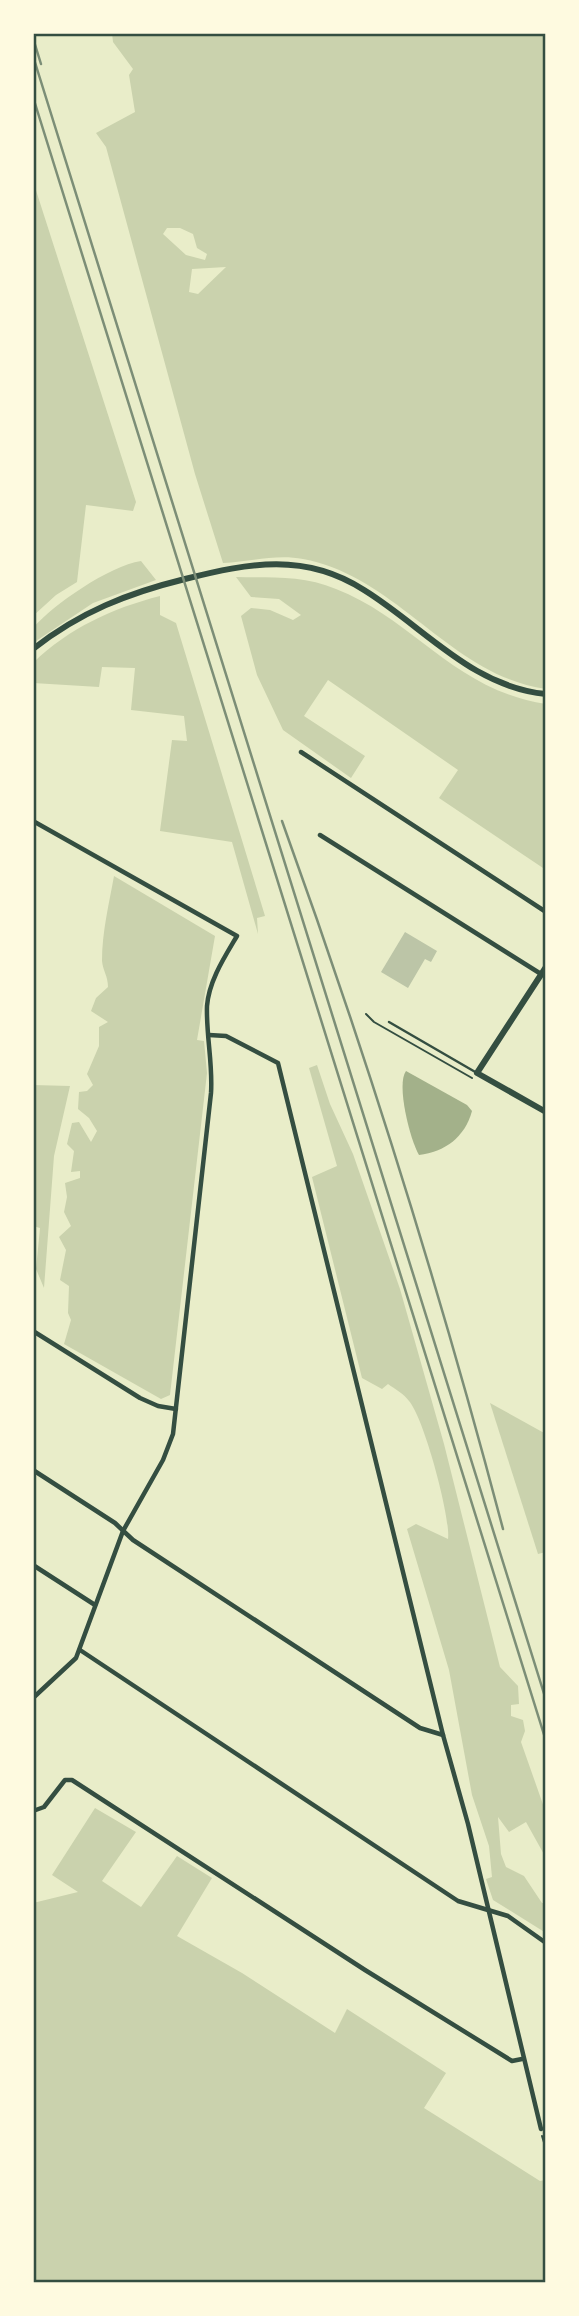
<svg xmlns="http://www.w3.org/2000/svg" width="579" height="2316" viewBox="0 0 579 2316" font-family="Overpass,sans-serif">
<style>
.green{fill:#cad2ad;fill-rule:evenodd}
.water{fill:#a3b18a}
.building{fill:#bcc5a7}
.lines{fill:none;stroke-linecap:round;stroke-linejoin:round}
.path{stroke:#344e41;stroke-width:2}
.service{stroke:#344e41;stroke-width:2.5}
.minor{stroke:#344e41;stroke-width:4.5}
.tertiary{stroke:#344e41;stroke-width:6}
.rail{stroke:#7c8e77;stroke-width:2.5}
.neatline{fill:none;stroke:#344e41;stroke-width:2.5}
</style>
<rect width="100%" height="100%" fill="#e9edc9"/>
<g class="green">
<path d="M112,33H546V689C451,676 397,576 303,559C275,554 250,562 223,563L195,474L106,147L96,133L135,112L129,75L133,69L113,42ZM167,228H180L193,234L197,248L207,254L205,260L186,255L163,234ZM226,267L198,294L189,292L192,269Z"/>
<path d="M33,181L136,502L133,511L86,505L77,582L56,595L33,616Z"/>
<path d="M141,561L156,580L93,603L33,643V628C54,604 109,566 141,561Z"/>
<path d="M236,577C271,578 303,575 336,589C415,620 454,690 546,704V870L439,798L458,770L328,680L304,716L365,756L351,778L283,730L257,675L241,616L251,608L270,610L293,620L301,615L279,599L251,597Z"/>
<path d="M160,596V615L176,623L265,916L257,918L258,934L232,842L160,831L172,740L187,741L184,716L131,710L135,668L102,667L99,687L33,683V663C69,628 113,608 160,596Z"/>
<path d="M114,876L215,936L197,1040L204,1041L207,1073L170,1395L161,1399L64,1344L71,1320L68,1313L69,1286L60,1280L66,1250L59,1237L71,1226L64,1212L67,1197L65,1183L80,1178V1171L71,1172L74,1151L67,1144L72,1123L79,1122L91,1142L97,1131L89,1118L78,1109L79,1092L87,1091L93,1085L87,1074L99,1046V1027L108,1022L91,1011L96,998L108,987C108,976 103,971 102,961C102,932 109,904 114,876Z"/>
<path d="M317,1065L330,1104L353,1154L400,1289L444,1444L500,1667L518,1686L519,1704L511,1705V1716L523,1720L525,1731L521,1742L546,1813V1858L526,1822L509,1832L498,1817L501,1854L506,1867L524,1876L542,1903H546V1933L493,1900L486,1879L492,1877L489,1846L472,1795L449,1670L407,1529L416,1524L448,1539C451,1518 424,1418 409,1401C404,1394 395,1389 388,1384L382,1389L362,1378L312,1177L337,1166L309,1068Z"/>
<path d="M33,1085L70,1086L54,1156L44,1288L36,1269L40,1228L33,1226Z"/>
<path d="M490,1403L546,1434V1552L538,1554Z"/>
<path d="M95,1808L136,1832L102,1881L141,1907L177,1856L212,1878L177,1936L242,1973L335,2033L347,2009L446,2073L424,2108L540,2181L546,2180V2283H33V1903L78,1892L52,1875Z"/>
</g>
<path class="water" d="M406,1071L467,1105L472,1111C465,1137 445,1152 419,1155C410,1140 396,1084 406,1071Z"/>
<path class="building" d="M405,932L437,951L431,962L425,959L408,988L381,972Z"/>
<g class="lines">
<g class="path">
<path d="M366,1014L374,1022L472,1078"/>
<path d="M542,2136L546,2149"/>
</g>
<path class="service" d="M389,1022L477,1073"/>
<g class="minor">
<path d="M301,752L546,912"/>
<path d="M33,821L237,936C224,958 209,981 207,1006C206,1035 213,1064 211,1093L173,1434L163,1460L123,1531L76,1658L33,1698"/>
<path d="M320,835L541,974"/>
<path d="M209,1035L226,1036L278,1063L443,1735L468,1824L541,2129"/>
<path d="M33,1331L140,1398L158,1406L176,1409"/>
<path d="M33,1470L115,1523L133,1540L420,1728L443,1735"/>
<path d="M33,1565L95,1605"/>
<path d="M80,1650L458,1901L508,1916L546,1943"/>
<path d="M33,1811L44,1807L65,1780H72L365,1970L512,2061L522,2059"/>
</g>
<g class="tertiary">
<path d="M33,649C80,612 128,593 185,579C249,563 305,552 364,590C424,627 472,687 546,694"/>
<path d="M546,967L477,1073L546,1112"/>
</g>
<g class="rail">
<path d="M33,38L41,64"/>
<path d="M33,56L546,1700"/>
<path d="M33,97L546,1741"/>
<path d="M282,821C366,1053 440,1290 503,1529"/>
</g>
</g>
<rect width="579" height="2316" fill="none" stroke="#fefae0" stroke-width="70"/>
<rect x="35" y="35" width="509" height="2246" class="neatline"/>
</svg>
